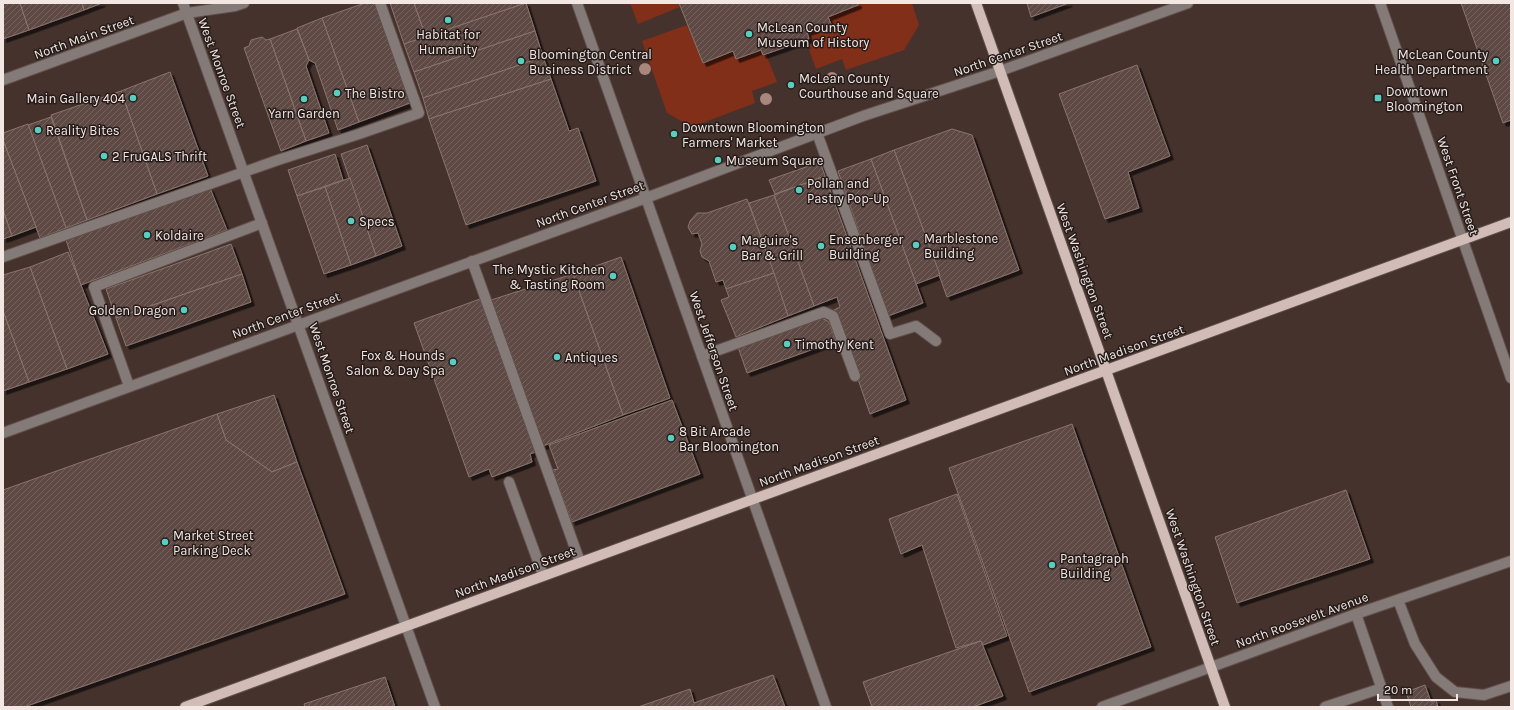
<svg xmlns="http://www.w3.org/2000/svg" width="1514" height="710" viewBox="0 0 1514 710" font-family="Karla,sans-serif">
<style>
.grass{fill:#812f19}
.building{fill:url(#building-hatch);stroke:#8a746e;filter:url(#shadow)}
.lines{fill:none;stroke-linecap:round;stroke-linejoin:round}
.minor-casing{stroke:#614f4a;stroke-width:12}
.major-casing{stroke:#614f4a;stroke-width:12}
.minor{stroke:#847a78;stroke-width:10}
.major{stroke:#d1bcb7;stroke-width:10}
.tree{fill:#aa867c}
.poi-dot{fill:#58cec1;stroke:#251c1a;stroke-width:1.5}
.labels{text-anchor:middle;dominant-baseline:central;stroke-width:3;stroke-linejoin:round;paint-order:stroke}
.poi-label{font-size:13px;fill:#f3e7e3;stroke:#251c1a;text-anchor:start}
.street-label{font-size:13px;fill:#f3e7e3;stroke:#251c1a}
</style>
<defs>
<pattern id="building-hatch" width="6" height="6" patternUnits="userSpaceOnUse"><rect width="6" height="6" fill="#5e4a44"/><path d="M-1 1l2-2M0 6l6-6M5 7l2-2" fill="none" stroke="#76645f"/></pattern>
<filter id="shadow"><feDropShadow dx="3.5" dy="3.5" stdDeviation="0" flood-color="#0009"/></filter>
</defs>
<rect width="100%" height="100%" fill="#45322d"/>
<g class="grass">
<path d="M630,3H679L680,7L638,24Z"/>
<path d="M858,3H912L919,25L904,50L846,70L842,59L816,69L809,50L811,49L809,45L812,44L807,32L831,24L828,17L858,5Z"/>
<path d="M687,25L703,63L733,51L760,50L763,55L766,54L777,82L752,91L755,103L692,127L667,113L642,41Z"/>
</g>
<g class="building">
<path d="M3,3H20L29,30L3,39Z"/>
<path d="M20,3H82L84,10L29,30Z"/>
<path d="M82,3H102L84,10Z"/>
<path d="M365,3H376L410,103L359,122L322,18Z"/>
<path d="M390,3H414L426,37L404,44Z"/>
<path d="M414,3H526L426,37Z"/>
<path d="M526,3L535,31L414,72L404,44Z"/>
<path d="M679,3H858V5L828,17L831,24L807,32L809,39L763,55L761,50L736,59L733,51L703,63Z"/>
<path d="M1027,3H1069L1031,17Z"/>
<path d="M1461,3H1511V120L1503,123Z"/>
<path d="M322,18L359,122L338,130L315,63L309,60L297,28Z"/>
<path d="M297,29L309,60L306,66L329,133L306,141L270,39Z"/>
<path d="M535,31L543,57L423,98L414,72Z"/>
<path d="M262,37L266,40L270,39L306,141L281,151L244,48L249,46L251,40Z"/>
<path d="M543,57L551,79L429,119L423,98Z"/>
<path d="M1137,65L1170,156L1128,172L1139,208L1105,219L1059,94Z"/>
<path d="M170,72L208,176L157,194L121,91Z"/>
<path d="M551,79L569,131L578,128L596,181L466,225L429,119Z"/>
<path d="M121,91L157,194L87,220L51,115Z"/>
<path d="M51,117L87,220L66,228L28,125Z"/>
<path d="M28,124L66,228L40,238L3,140V133Z"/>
<path d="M952,129L972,135L1019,270L947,297L894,150Z"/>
<path d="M3,140L36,227L12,236L3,210Z"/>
<path d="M367,145L402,246L376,256L341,154Z"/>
<path d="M894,150L940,275L916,284L871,159Z"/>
<path d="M335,154L343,180L297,196L288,170Z"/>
<path d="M871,159L923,303L888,316L838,171Z"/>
<path d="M820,162L825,176L775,194L769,180Z"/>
<path d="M825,176L906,400L870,414L834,310L840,307L837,297L814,306L774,195Z"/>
<path d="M350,178L376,256L351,265L325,187Z"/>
<path d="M325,187L351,265L324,274L297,196Z"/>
<path d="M210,188L227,230L81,285L66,240Z"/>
<path d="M774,195L814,306L788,316L749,203Z"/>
<path d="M747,199L774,273L726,289L723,280L716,282L709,261L702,257L700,251L702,244L698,233L692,234L688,227L690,221L697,213H707Z"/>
<path d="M3,210L12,236L3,239Z"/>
<path d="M231,244L242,274L116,318L106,289Z"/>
<path d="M68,252L108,354L67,369L30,267Z"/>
<path d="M621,257L670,398L623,415L573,274Z"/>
<path d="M30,267L67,369L29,382L3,311V275Z"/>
<path d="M774,273L788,316L736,337L721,300L729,297L726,289Z"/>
<path d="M242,274L251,302L126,346L116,318Z"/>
<path d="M573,274L623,415L543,446L491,300Z"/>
<path d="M480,299L536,452L530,454L532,462L492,477L489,469L469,477L414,323Z"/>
<path d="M3,311L29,382L3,391Z"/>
<path d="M820,317L829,322L836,341L747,373L738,347Z"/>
<path d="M274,395L297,462L272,472L226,440L217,414Z"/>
<path d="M672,400L700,474L572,522L552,470L558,469L549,445Z"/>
<path d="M217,414L226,440L272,472L297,462L345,594L24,707H3V490Z"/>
<path d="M1072,424L1151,647L1029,692L949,468Z"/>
<path d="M1346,490L1370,559L1237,603L1215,537Z"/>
<path d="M957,494L1007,636L983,645L981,641L956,648L922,545L901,554L889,519Z"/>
<path d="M981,641L1003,696L973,707H872L863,682Z"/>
<path d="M773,675L785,707H638L690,689L694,703Z"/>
<path d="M385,677L395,707H305L304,704Z"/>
<path d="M1425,685L1431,702L1436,700L1438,707H1411L1406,692Z"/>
</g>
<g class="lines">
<defs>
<g id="minor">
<path d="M183,3L435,707"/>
<path d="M577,3L826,707"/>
<path d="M1380,3L1511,378"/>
<path d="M3,80L187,13L235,6L244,3"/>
<path d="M817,133L890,334L916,326L936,341"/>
<path d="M3,257L278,160L359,134L419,113L380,3"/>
<path d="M472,261L580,562"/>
<path d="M702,356L824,312L833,316L855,376"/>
<path d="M129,386L94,287L262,223"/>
<path d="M3,433L646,198L863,116L1000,71L1188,3"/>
<path d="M509,482L543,575"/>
<path d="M1398,600L1415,644L1436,677L1455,692L1484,695L1511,686"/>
<path d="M1356,614L1388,707"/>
<path d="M1102,707L1356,614L1511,561"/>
<path d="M1325,707L1382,688"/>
</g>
<g id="major">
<path d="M976,3L1225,707"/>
<path d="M185,707L1511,222"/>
</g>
</defs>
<use href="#minor" class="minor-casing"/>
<use href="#major" class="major-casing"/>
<use href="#minor" class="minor"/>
<use href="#major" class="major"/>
</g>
<g class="tree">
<circle cx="645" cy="69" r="6"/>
<circle cx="832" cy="78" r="6"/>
<circle cx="766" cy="99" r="6"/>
</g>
<g class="poi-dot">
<circle cx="448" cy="20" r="4"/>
<circle cx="749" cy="34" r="4"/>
<circle cx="521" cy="61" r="4"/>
<circle cx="1496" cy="61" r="4"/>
<circle cx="791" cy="85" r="4"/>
<circle cx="337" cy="93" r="4"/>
<circle cx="133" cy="98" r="4"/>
<rect x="1374" y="94" width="8" height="8" rx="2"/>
<circle cx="304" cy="99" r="4"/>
<circle cx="38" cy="130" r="4"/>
<circle cx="674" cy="134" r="4"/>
<circle cx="104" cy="156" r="4"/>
<circle cx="718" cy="160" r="4"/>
<circle cx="799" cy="190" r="4"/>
<circle cx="351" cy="221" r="4"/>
<circle cx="147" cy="235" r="4"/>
<circle cx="916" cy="245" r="4"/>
<circle cx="821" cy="246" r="4"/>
<circle cx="733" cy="247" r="4"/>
<circle cx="613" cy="276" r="4"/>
<circle cx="184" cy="310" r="4"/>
<circle cx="787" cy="344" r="4"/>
<circle cx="557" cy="357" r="4"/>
<circle cx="453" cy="362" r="4"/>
<circle cx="671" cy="438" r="4"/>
<circle cx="165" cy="542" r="4"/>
<circle cx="1052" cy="565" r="4"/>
</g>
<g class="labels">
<g class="poi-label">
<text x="757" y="27">McLean County<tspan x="757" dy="15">Museum of History</tspan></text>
<text x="448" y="34" text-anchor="middle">Habitat for<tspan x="448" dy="15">Humanity</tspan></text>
<text x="529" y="54">Bloomington Central<tspan x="529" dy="15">Business District</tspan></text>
<text x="1488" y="54" text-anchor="end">McLean County<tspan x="1488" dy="15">Health Department</tspan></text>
<text x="799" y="78">McLean County<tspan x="799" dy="15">Courthouse and Square</tspan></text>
<text x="1386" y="91">Downtown<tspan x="1386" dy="15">Bloomington</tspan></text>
<text x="345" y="93">The Bistro</text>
<text x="125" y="98" text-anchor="end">Main Gallery 404</text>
<text x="304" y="113" text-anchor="middle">Yarn Garden</text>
<text x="682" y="127">Downtown Bloomington<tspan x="682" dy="15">Farmers' Market</tspan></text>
<text x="46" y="130">Reality Bites</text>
<text x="112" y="156">2 FruGALS Thrift</text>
<text x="726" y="160">Museum Square</text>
<text x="807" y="183">Pollan and<tspan x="807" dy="15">Pastry Pop-Up</tspan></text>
<text x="359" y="221">Specs</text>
<text x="155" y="235">Koldaire</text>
<text x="924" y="238">Marblestone<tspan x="924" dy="15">Building</tspan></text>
<text x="829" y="239">Ensenberger<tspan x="829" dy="15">Building</tspan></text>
<text x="741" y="240">Maguire's<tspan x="741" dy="15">Bar &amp; Grill</tspan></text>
<text x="605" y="269" text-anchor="end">The Mystic Kitchen<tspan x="605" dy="15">&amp; Tasting Room</tspan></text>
<text x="176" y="310" text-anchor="end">Golden Dragon</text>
<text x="795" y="344">Timothy Kent</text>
<text x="445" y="355" text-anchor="end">Fox &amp; Hounds<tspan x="445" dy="15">Salon &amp; Day Spa</tspan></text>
<text x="565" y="357">Antiques</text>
<text x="679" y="431">8 Bit Arcade<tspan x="679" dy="15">Bar Bloomington</tspan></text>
<text x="173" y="535">Market Street<tspan x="173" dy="15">Parking Deck</tspan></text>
<text x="1060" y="558">Pantagraph<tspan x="1060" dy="15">Building</tspan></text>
</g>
<g class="street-label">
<text transform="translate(84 37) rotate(-20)">North Main Street</text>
<text transform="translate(1008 54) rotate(-19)">North Center Street</text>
<text transform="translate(222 73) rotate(70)">West Monroe Street</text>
<text transform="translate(1458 186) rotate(71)">West Front Street</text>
<text transform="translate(590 204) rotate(-20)">North Center Street</text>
<text transform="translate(1085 271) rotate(70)">West Washington Street</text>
<text transform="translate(286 315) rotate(-20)">North Center Street</text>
<text transform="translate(1124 350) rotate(-20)">North Madison Street</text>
<text transform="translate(714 351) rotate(71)">West Jefferson Street</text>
<text transform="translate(332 378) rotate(71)">West Monroe Street</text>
<text transform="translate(819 461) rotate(-20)">North Madison Street</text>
<text transform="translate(515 572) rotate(-20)">North Madison Street</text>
<text transform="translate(1193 577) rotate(71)">West Washington Street</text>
<text transform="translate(1302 620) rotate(-20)">North Roosevelt Avenue</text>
</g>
</g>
<rect width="1514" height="710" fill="none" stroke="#f3e7e3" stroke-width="8"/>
<path d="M1378 694v6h79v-6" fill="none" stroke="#f3e7e3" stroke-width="2"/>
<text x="1384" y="694" font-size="12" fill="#f3e7e3" stroke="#251c1a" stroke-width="3" paint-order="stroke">20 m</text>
</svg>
